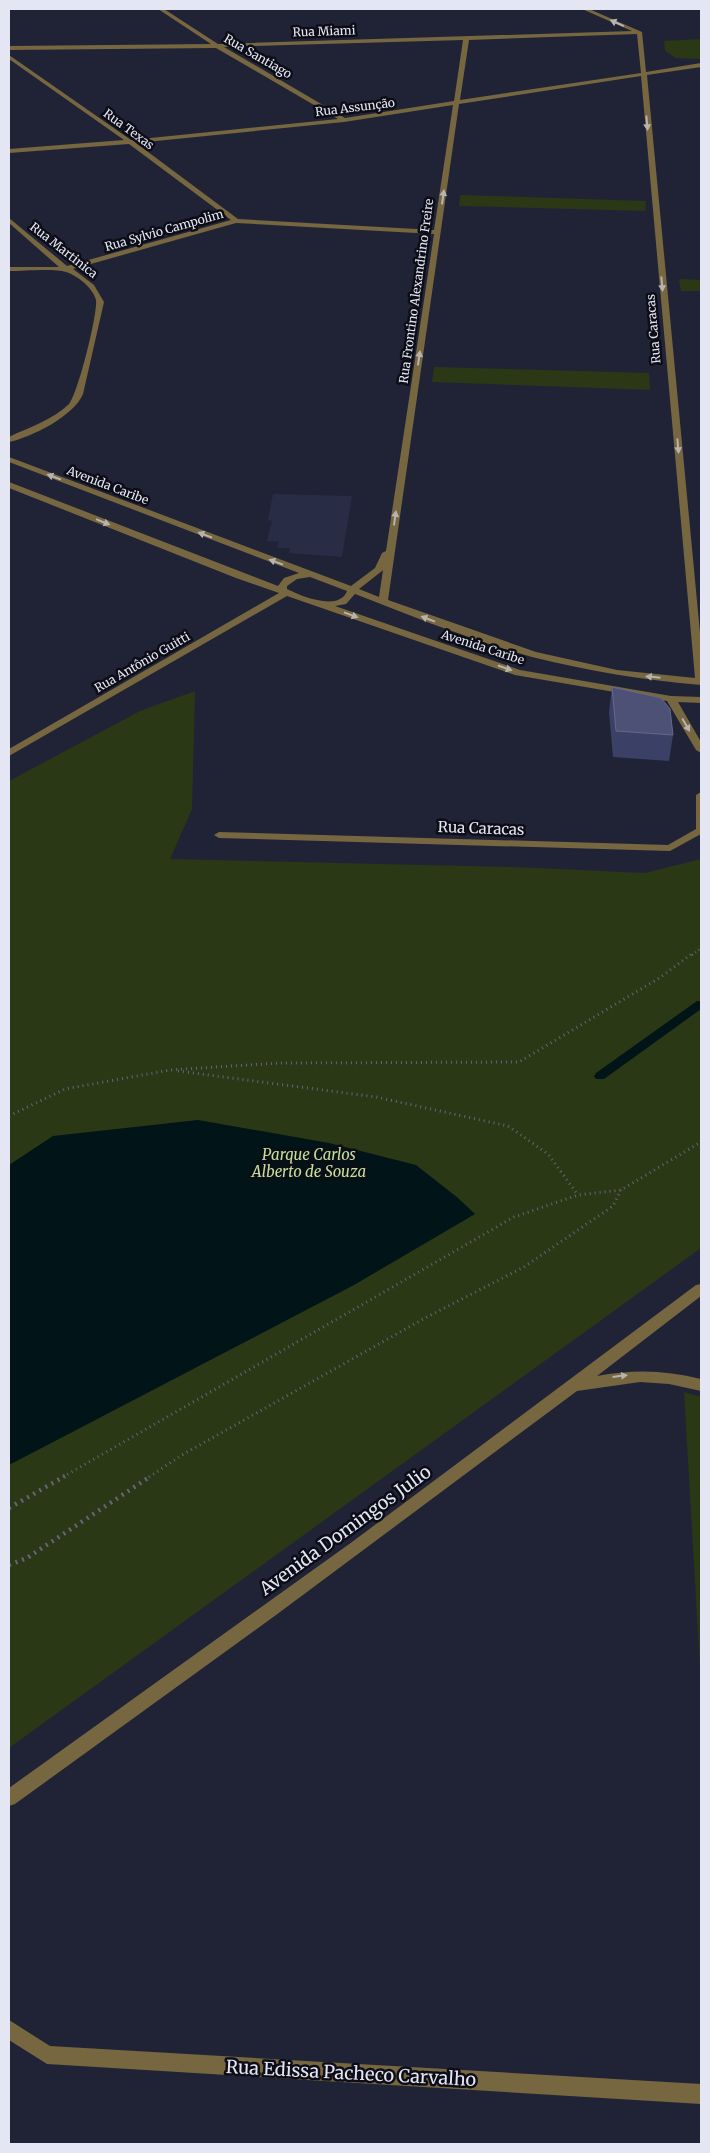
<svg xmlns="http://www.w3.org/2000/svg" width="710" height="2153" viewBox="0 0 710 2153" font-family="Merriweather,serif">
<style>
.built{fill:#282c45}
.green{fill:#2a3815}
.water{fill:#011418}
.lines{fill:none;stroke-linecap:round;stroke-linejoin:round}
.stream{fill:#011418;fill-rule:evenodd}
.path-far2{stroke:#646678;stroke-width:2.5;stroke-dasharray:1 3;stroke-linecap:butt}
.path-far1{stroke:#646678;stroke-width:3;stroke-dasharray:1 4;stroke-linecap:butt}
.path{stroke:#646678;stroke-width:4.5;stroke-dasharray:2 5;stroke-linecap:butt}
.minor{fill:#766740;fill-rule:evenodd}
.wall{fill:#3b4066}
.building{fill:#4d5175;stroke:#656989}
.oneway{fill:#b8b3ac}
.labels{text-anchor:middle;dominant-baseline:central;stroke-width:5;stroke-linejoin:round;paint-order:stroke}
.far-street-label{font-size:12px;fill:#e4e6f4;stroke:#0c0d16}
.street-label{font-size:15px;fill:#e4e6f4;stroke:#0c0d16}
.park-label{font-size:15px;font-style:italic;fill:#c1e199;stroke:#0c0d16}
.near-street-label{font-size:18px;fill:#e4e6f4;stroke:#0c0d16}
</style>
<rect width="100%" height="100%" fill="#202336"/>
<path class="built" d="M273,494L352,496L342,557L289,553L290,548H277L279,542L267,541L272,521L268,520Z"/>
<g class="green">
<path d="M701,39V59L676,58L665,51L664,41Z"/>
<path d="M460,195L646,201L645,211L459,206Z"/>
<path d="M679,279L701,280V291H681Z"/>
<path d="M434,367L649,373L650,390L432,382Z"/>
<path d="M195,691L192,809L170,859L514,867L645,873L701,859V1248L9,1748V781L140,711Z"/>
<path d="M684,1392L701,1397V1685Z"/>
</g>
<path class="water" d="M198,1120L329,1143L416,1165L458,1198L475,1214L354,1285L9,1465V1165L53,1136Z"/>
<g class="lines">
<path class="stream" d="M697,1001H701V1009L604,1079H596L594,1076L596,1073Z"/>
<path class="path-far2" d="M692,955L701,948"/>
<g class="path-far1">
<path d="M178,1071L376,1097L508,1126L548,1154L578,1195"/>
<path d="M9,1116L65,1089L170,1070L280,1063L519,1062L661,977L693,953"/>
<path d="M63,1477L514,1217L578,1195L621,1190L701,1142"/>
<path d="M149,1477L182,1455L425,1318L524,1267L613,1206L621,1190"/>
</g>
<g class="path">
<path d="M9,1508L65,1476"/>
<path d="M9,1565L27,1558L151,1476"/>
</g>
<g class="minor">
<path d="M158,9H164L218,44L632,31L582,9H589L642,32L646,72L701,63V67L647,75L701,643V685C644,680 588,671 532,657C473,641 412,616 355,594L346,604L335,606L520,670L671,696L701,697V703L678,702L701,742V753L696,750L667,701L515,675L287,596L9,756V749L279,593L236,578L9,488V482L278,586L284,578L299,573L9,462V457L351,586L375,568L382,553L386,551L434,234L236,223L73,269L94,285L104,302L83,394C74,416 32,437 9,442V437C29,427 53,420 69,404C78,394 98,313 96,300C93,288 78,276 66,272C54,268 23,271 9,271V267H59L9,223V218L67,266L231,220L129,144L9,153V149L124,140L9,59V55L131,140L338,119L216,48L9,50V46L211,44ZM637,34L641,73L460,100L469,40ZM463,40L454,101L345,118L224,47ZM641,76L695,678L617,670L536,652L388,600L459,104ZM453,105L434,230L238,219L136,143L344,122ZM383,570L379,597L359,589L382,571ZM310,577L347,591C339,612 301,596 287,589V586L297,579Z"/>
<path d="M701,792V834L670,851L219,838L214,835L219,832L668,845L696,829V795Z"/>
<path d="M701,1284V1296L597,1376C633,1369 666,1370 701,1379V1391L669,1384L640,1382L577,1391L276,1615L15,1804L9,1806V1788L352,1542L696,1285Z"/>
<path d="M9,2020L50,2046L701,2084V2104L47,2064L9,2040Z"/>
</g>
</g>
<path class="wall" d="M612,687L673,735L669,761L613,757L609,712Z"/>
<path class="building" d="M612,687L661,698L670,709L673,735L616,731Z"/>
<defs><path id="oneway-solid" d="M-6-.8H1V-3.2L6.5 0L1 3.2V.8H-6Z" transform="scale(1.25)"/></defs>
<g class="oneway">
<use href="#oneway-solid" transform="translate(617 23) rotate(-156)"/>
<use href="#oneway-solid" transform="translate(647 123) rotate(85)"/>
<use href="#oneway-solid" transform="translate(443 197) rotate(-82)"/>
<use href="#oneway-solid" transform="translate(662 284) rotate(85)"/>
<use href="#oneway-solid" transform="translate(419 358) rotate(-82)"/>
<use href="#oneway-solid" transform="translate(678 446) rotate(85)"/>
<use href="#oneway-solid" transform="translate(54 477) rotate(-159)"/>
<use href="#oneway-solid" transform="translate(395 518) rotate(-82)"/>
<use href="#oneway-solid" transform="translate(103 522) rotate(22)"/>
<use href="#oneway-solid" transform="translate(205 535) rotate(-159)"/>
<use href="#oneway-solid" transform="translate(276 562) rotate(-160)"/>
<use href="#oneway-solid" transform="translate(351 615) rotate(20)"/>
<use href="#oneway-solid" transform="translate(428 619) rotate(-159)"/>
<use href="#oneway-solid" transform="translate(505 668) rotate(19)"/>
<use href="#oneway-solid" transform="translate(653 677) rotate(-174)"/>
<use href="#oneway-solid" transform="translate(686 725) rotate(60)"/>
<use href="#oneway-solid" transform="translate(620 1376) rotate(-7)"/>
</g>
<g class="labels">
<g class="far-street-label">
<text transform="translate(324 31) rotate(-2)">Rua Miami</text>
<text transform="translate(258 56) rotate(30)">Rua Santiago</text>
<text transform="translate(355 107) rotate(-7)">Rua Assunção</text>
<text transform="translate(129 129) rotate(36)">Rua Texas</text>
<text transform="translate(164 230) rotate(-16)">Rua Sylvio Campolim</text>
<text transform="translate(64 250) rotate(38)">Rua Martinica</text>
<text transform="translate(416 291) rotate(-82)">Rua Frontino Alexandrino Freire</text>
<text transform="translate(653 329) rotate(-95)">Rua Caracas</text>
<text transform="translate(108 485) rotate(21)">Avenida Caribe</text>
<text transform="translate(483 647) rotate(18)">Avenida Caribe</text>
<text transform="translate(142 662) rotate(-30)">Rua Antônio Guitti</text>
</g>
<g class="street-label">
<text transform="translate(481 828) rotate(2)">Rua Caracas</text>
</g>
<g class="park-label">
<text x="309" y="1154">Parque Carlos<tspan x="309" dy="17">Alberto de Souza</tspan></text>
</g>
<g class="near-street-label">
<text transform="translate(345 1530) rotate(-36)">Avenida Domingos Julio</text>
<text transform="translate(351 2073) rotate(3)">Rua Edissa Pacheco Carvalho</text>
</g>
</g>
<rect width="710" height="2153" fill="none" stroke="#e4e6f4" stroke-width="20"/>
</svg>
